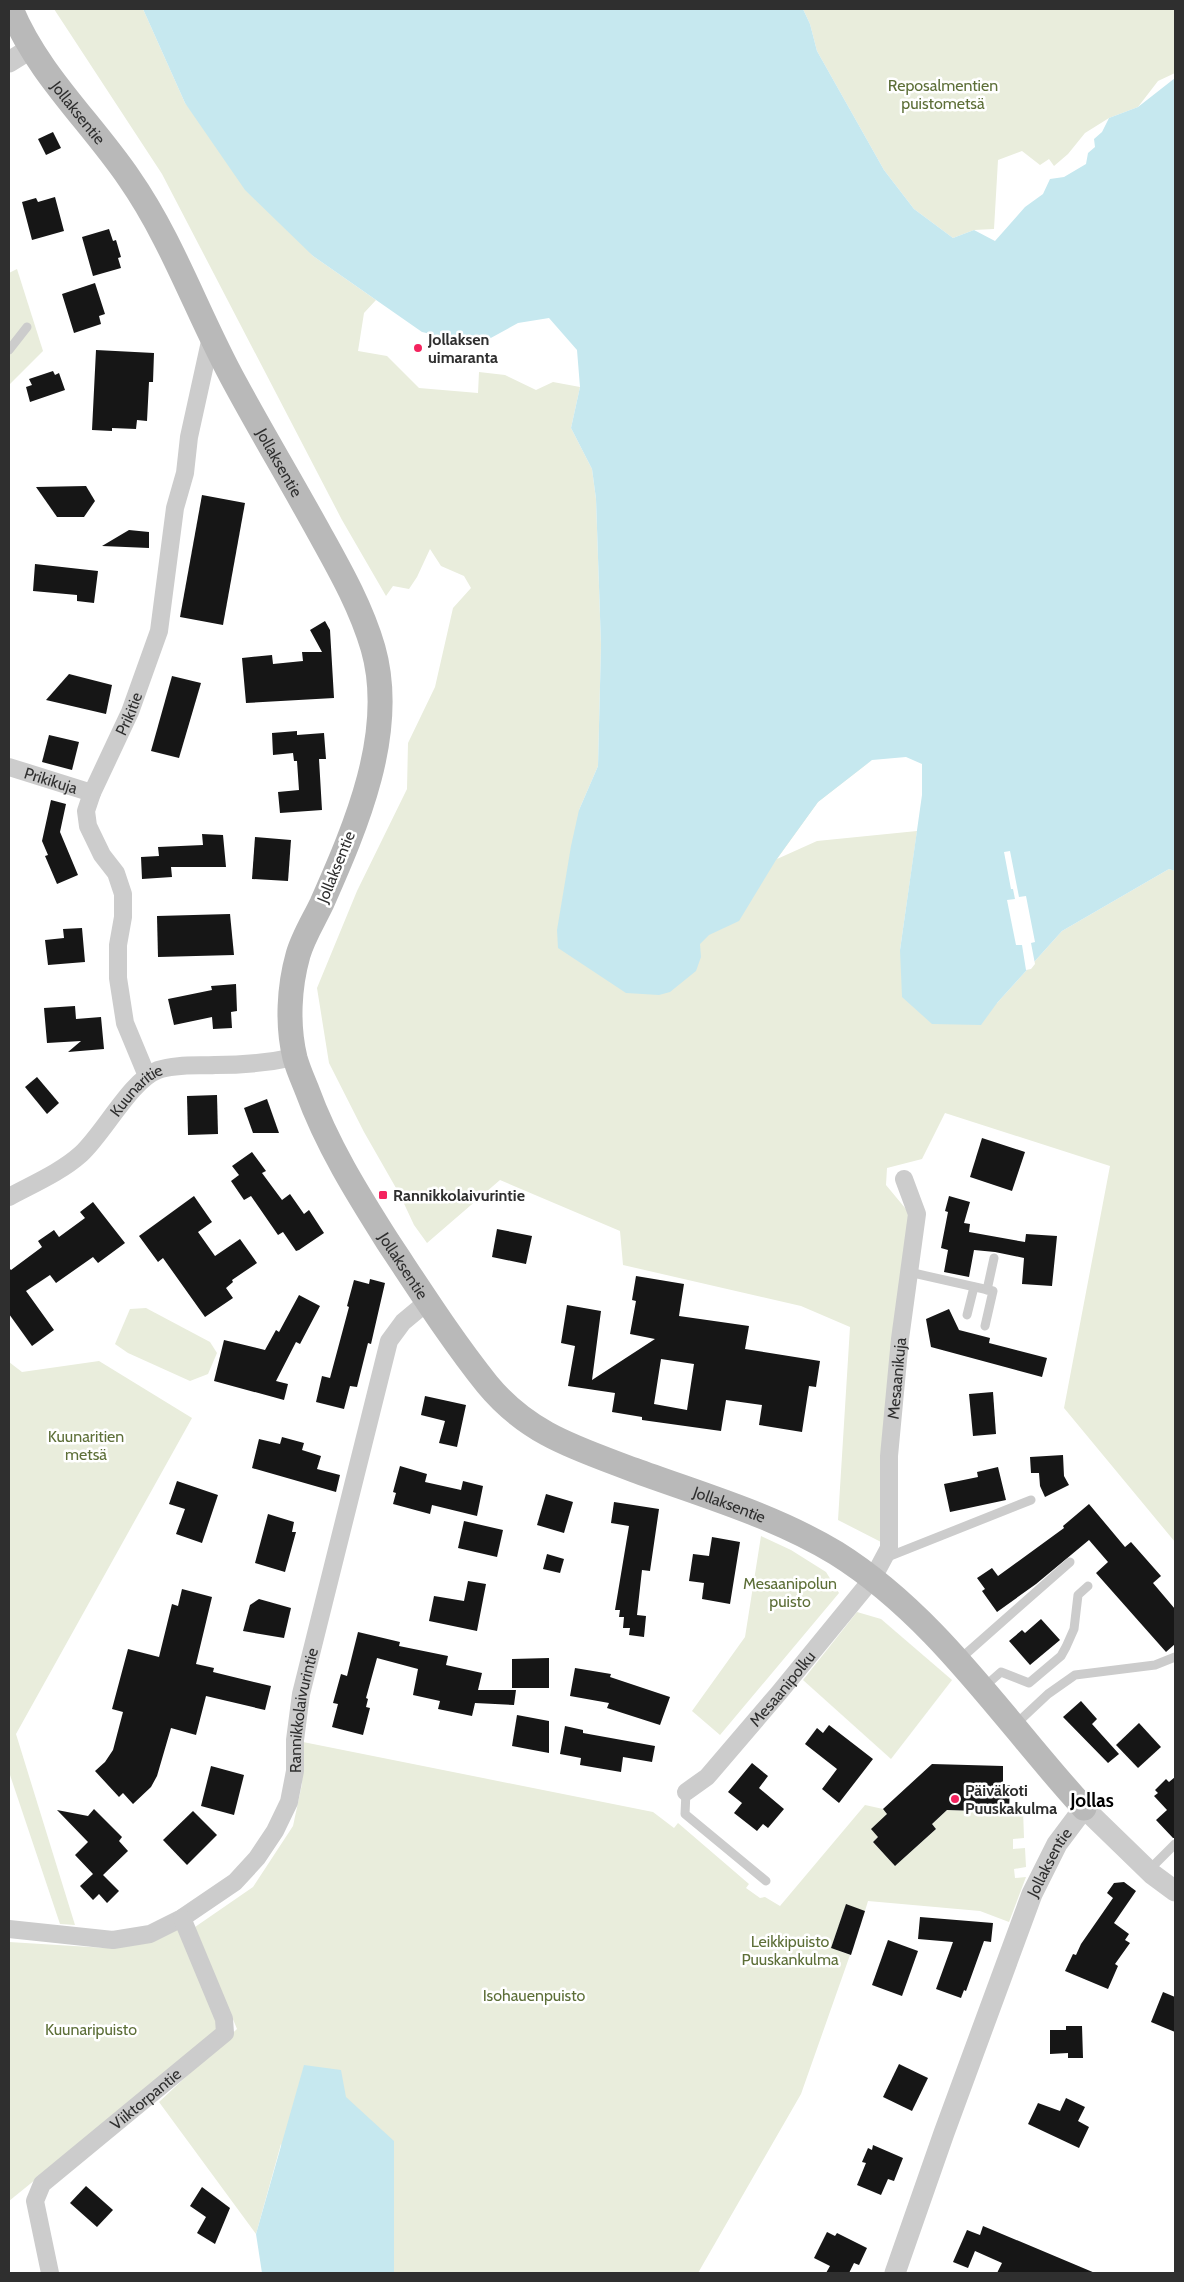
<svg xmlns="http://www.w3.org/2000/svg" width="1184" height="2282" viewBox="0 0 1184 2282" font-family="Cabin,sans-serif">
<style>
.green{fill:#e9eddc}
.water{fill:#c6e8ef}
.pier{fill:#fff}
.building{fill:#161616;fill-rule:evenodd}
.lines{fill:none;stroke-linecap:round;stroke-linejoin:round}
.service{stroke:#ccc;stroke-width:9}
.minor{stroke:#ccc;stroke-width:18}
.tertiary{stroke:#ccc;stroke-width:21}
.secondary{stroke:#b9b9b9;stroke-width:25}
.poi-dot{fill:#f4235e;stroke:#fff;stroke-width:2}
.labels{text-anchor:middle;dominant-baseline:central;stroke-width:5;stroke-linejoin:round;paint-order:stroke}
.park-label{font-size:16px;fill:#5d6f38;stroke:#fff}
.street-label{font-size:16px;fill:#2f2f2f;stroke:#fff}
.poi-label{font-size:16px;font-weight:bold;fill:#2f2f2f;stroke:#fff;text-anchor:start}
.quarter-label{font-size:19px;font-weight:bold;fill:#000;stroke:#fff}
</style>
<rect width="100%" height="100%" fill="#fff"/>
<g class="green">
<path d="M54,9H143L185,103L313,256L376,300L364,313L358,351L387,356L419,388L478,393L479,372L505,375L536,390L553,382L580,387L571,428L592,469L596,499L601,645L598,766L579,810L768,833L872,760L818,802L777,859L817,841L917,831L900,950L997,1003L1062,931L1169,869L1175,871V1542L1064,1408L1110,1166L945,1113L922,1159L887,1168L886,1185L910,1214L880,1460L881,1542L838,1520L850,1327L801,1306L623,1265L620,1231L500,1180L427,1243L414,1225L400,1195L364,1132L329,1063L317,988L357,891L407,789L408,743L435,687L453,608L471,588L464,576L441,566L430,549L417,577L409,589L393,586L386,596L342,520L162,174Z"/>
<path d="M803,9H1175V73L1158,81L1138,107L1109,118L1085,133L1068,154L1054,166L1049,159L1040,165L1022,151L998,160L994,229L974,230L953,238L914,209L884,170L817,51L810,24Z"/>
<path d="M17,269L43,351L9,385V273Z"/>
<path d="M146,1308L210,1342L217,1353L208,1374L190,1381L128,1353L115,1344L130,1309Z"/>
<path d="M99,1361L192,1418L16,1734L75,1925L60,1924L9,1772V1362L22,1372Z"/>
<path d="M761,1536L791,1550L826,1572L839,1593L720,1735L692,1711L745,1637Z"/>
<path d="M857,1612L881,1619L952,1680L891,1759L803,1680Z"/>
<path d="M303,1742L653,1812L674,1828L678,1823L749,1884L746,1888L760,1898L765,1897L780,1906L865,1805L883,1809L887,1814L878,1837L873,1842L895,1866L936,1829L932,1824L947,1810L1009,1812L1010,1809H1023L1024,1838L1013,1839V1849L1025,1848L1026,1867L1014,1869L1015,1878L1026,1877L1009,1922L980,1911L868,1901L865,1911L846,1905L831,1948L850,1955L801,2094L698,2273H326L281,2144L256,2234L159,2102L237,2029L195,1927L253,1887L293,1826L302,1784Z"/>
<path d="M180,1929L218,2022L214,2035L9,2201V1942L106,1948Z"/>
</g>
<g class="water">
<path d="M143,9H803L810,24L817,51L884,170L914,209L953,238L974,230L995,241L1025,207L1043,194L1050,179L1064,177L1086,164L1088,153L1095,147L1094,139L1102,132L1109,118L1138,107L1175,78V871L1169,869L1062,931L997,1003L981,1025L932,1024L902,997L900,950L922,795V764L906,757L872,760L818,802L776,860L739,921L709,935L700,944L701,957L696,971L670,992L659,995L626,993L558,948L557,930L571,846L579,810L598,766L601,645L596,499L592,469L571,428L580,387L577,350L549,318L518,323L478,345L422,332L313,256L245,190L185,103Z"/>
<path d="M304,2065L341,2070L346,2097L394,2141V2273H262L256,2234Z"/>
</g>
<path class="pier" d="M1010,851L1019,897L1026,896L1035,942L1031,943L1035,964L1031,969L1026,970L1022,945H1016L1007,900L1015,899L1013,889H1011L1004,852Z"/>
<g class="building">
<path d="M53,132L61,148L46,155L38,139Z"/>
<path d="M55,197L64,231L32,240L22,202L36,198L38,202Z"/>
<path d="M109,229L113,241L116,240L121,257L118,258L121,268L93,276L82,237Z"/>
<path d="M95,283L105,314L99,316L101,324L74,333L62,294Z"/>
<path d="M96,350L154,353L153,382H149L147,421L137,420L136,429L112,428V431L92,430Z"/>
<path d="M53,371L55,375L59,373L65,390L30,402L26,387L32,385L29,379Z"/>
<path d="M86,486L95,501L84,517H57L36,487Z"/>
<path d="M202,495L245,503L223,625L180,617Z"/>
<path d="M129,530L149,532V548L102,546Z"/>
<path d="M35,564L98,571L94,603L77,601V595L33,591Z"/>
<path d="M325,621L330,630L334,698L246,703L242,658L272,655L273,664L303,661L302,652H322L310,630Z"/>
<path d="M69,674L112,685L106,714L46,700Z"/>
<path d="M172,676L201,683L179,758L151,751Z"/>
<path d="M297,731V735L324,733L326,759H319L322,810L280,813L278,792L299,790L297,761H294L293,753L273,755L272,733Z"/>
<path d="M49,735L79,742L72,770L42,762Z"/>
<path d="M51,800L66,804L60,832L78,875L57,884L45,856L48,855L42,841Z"/>
<path d="M202,834L223,835L226,867H171L172,877L142,879L141,857L159,856L158,847L203,845Z"/>
<path d="M255,837L291,840L288,881L252,879Z"/>
<path d="M230,914L234,955L158,957L157,916Z"/>
<path d="M82,928L85,962L48,965L45,940L64,938L63,929Z"/>
<path d="M236,984L237,1011L231,1012L232,1028L213,1029L212,1017L174,1025L168,999L212,990L211,986Z"/>
<path d="M75,1006L76,1019L101,1017L104,1049L68,1052L81,1041L47,1043L44,1008Z"/>
<path d="M37,1077L59,1103L47,1114L25,1087Z"/>
<path d="M217,1095L218,1134L188,1135L187,1096Z"/>
<path d="M267,1099L279,1133H253L244,1108Z"/>
<path d="M982,1138L1025,1152L1012,1191L970,1177Z"/>
<path d="M252,1152L266,1171L262,1173L282,1200L290,1194L304,1214L309,1210L324,1233L299,1250L296,1251L283,1232L278,1235L251,1196L244,1200L231,1181L239,1175L232,1166Z"/>
<path d="M194,1196L212,1222L198,1232L215,1256L240,1239L257,1263L232,1280L233,1282L226,1288L233,1298L205,1317L163,1258L158,1262L139,1236Z"/>
<path d="M949,1196L970,1202L964,1223L970,1224L969,1232L1025,1242L1026,1234L1057,1236L1052,1286L1022,1284L1024,1258L995,1252L974,1250L969,1277L944,1272L948,1250L941,1248L948,1212L945,1211Z"/>
<path d="M93,1202L125,1243L98,1263L93,1257L56,1283L50,1275L26,1291L54,1330L32,1346L9,1314V1268L11,1270L42,1247L38,1241L54,1230L59,1237L85,1218L80,1212Z"/>
<path d="M497,1229L532,1236L526,1264L492,1257Z"/>
<path d="M636,1276L684,1284L679,1316L749,1326L745,1349L820,1361L816,1387L809,1386L802,1432L759,1425L762,1405L726,1400L721,1431L642,1420V1417L612,1412L615,1393L568,1386L575,1346L561,1343L567,1305L601,1311L592,1380L655,1339L630,1334L636,1301L632,1300ZM661,1359L694,1364L687,1410L654,1404Z"/>
<path d="M370,1279L385,1283L371,1344L368,1343L357,1387L350,1386L344,1409L316,1402L322,1376L330,1378L349,1307L347,1306L354,1280L369,1284Z"/>
<path d="M299,1295L320,1306L300,1344L296,1342L276,1381L288,1384L284,1400L214,1381L224,1340L265,1350L276,1330L279,1332Z"/>
<path d="M949,1309L959,1330L990,1338L989,1343L1047,1358L1042,1377L931,1347L926,1319Z"/>
<path d="M993,1392L996,1434L973,1436L969,1394Z"/>
<path d="M425,1396L466,1405L457,1447L439,1443L445,1421L421,1415Z"/>
<path d="M282,1437L304,1443L302,1450L321,1456L317,1469L340,1475L336,1492L252,1468L259,1439L280,1444Z"/>
<path d="M1063,1455L1064,1476L1069,1485L1045,1497L1040,1486L1039,1473H1031L1030,1457Z"/>
<path d="M400,1466L427,1474L425,1482L461,1490L463,1481L483,1486L477,1516L432,1505L430,1514L393,1504L396,1493L393,1492Z"/>
<path d="M998,1467L1006,1500L950,1512L944,1484L978,1477L977,1472Z"/>
<path d="M177,1481L218,1495L202,1543L176,1534L185,1509L169,1504Z"/>
<path d="M546,1494L573,1502L564,1533L537,1525Z"/>
<path d="M614,1502L659,1509L650,1571L642,1570L637,1615L646,1616L644,1637L629,1635L630,1628H623L624,1617H619L620,1610H615L629,1526L611,1523Z"/>
<path d="M1089,1504L1125,1547L1131,1542L1161,1576L1153,1583L1175,1609V1644L1166,1652L1096,1573L1108,1562L1089,1540L1036,1584L997,1612L982,1591L985,1589L977,1578L992,1568L998,1576L1064,1528L1063,1526Z"/>
<path d="M268,1514L294,1522L292,1532H296L285,1572L255,1563Z"/>
<path d="M464,1521L503,1530L497,1557L458,1548Z"/>
<path d="M712,1537L740,1542L730,1604L702,1599L704,1583L689,1581L693,1554L709,1556Z"/>
<path d="M547,1554L564,1559L560,1573L543,1569Z"/>
<path d="M468,1581L486,1584L477,1631L429,1621L434,1596L464,1601Z"/>
<path d="M182,1589L212,1597L196,1664L214,1668L213,1672L271,1686L265,1710L206,1696L196,1735L171,1728L157,1776L151,1787L133,1804L123,1793L119,1797L95,1771L105,1762L113,1750L123,1712L112,1709L128,1649L159,1657L172,1604L178,1606Z"/>
<path d="M259,1599L291,1608L284,1638L243,1631L250,1605Z"/>
<path d="M1041,1619L1060,1640L1030,1665L1009,1641L1022,1630L1025,1633Z"/>
<path d="M358,1632L400,1642L399,1646L448,1656L446,1665L482,1673L478,1690H516L514,1705L475,1703L472,1716L438,1709L440,1701L413,1695L418,1669L377,1658L366,1698L368,1699L366,1707L370,1708L363,1735L332,1727L338,1704L333,1703L341,1674L347,1676Z"/>
<path d="M549,1658V1688H512V1659Z"/>
<path d="M575,1668L611,1674L610,1677L670,1697L660,1725L607,1708L609,1703L570,1696Z"/>
<path d="M1081,1701L1097,1719L1092,1724L1119,1754L1108,1763L1063,1717Z"/>
<path d="M517,1715L549,1721V1753L512,1746Z"/>
<path d="M1139,1723L1161,1747L1138,1768L1116,1745Z"/>
<path d="M829,1725L873,1759L839,1803L822,1789L837,1769L805,1744L817,1728L823,1733Z"/>
<path d="M565,1726L583,1730V1733L655,1746L652,1762L623,1757L621,1772L580,1765L581,1758L560,1754Z"/>
<path d="M752,1763L768,1776L759,1788L784,1809L768,1828L763,1824L757,1831L734,1813L742,1803L728,1792Z"/>
<path d="M932,1764L1003,1766V1785H1010L1009,1812L947,1810L932,1824L936,1829L895,1866L873,1842L878,1837L871,1829L887,1814L883,1809Z"/>
<path d="M211,1766L244,1775L234,1815L201,1806Z"/>
<path d="M1175,1777V1838H1173L1156,1820L1167,1810L1154,1796L1158,1793L1155,1790L1166,1779L1169,1782Z"/>
<path d="M94,1809L122,1837L119,1841L128,1851L103,1875L119,1891L107,1903L99,1894L93,1900L80,1886L93,1874L75,1855L88,1842L57,1810L88,1816Z"/>
<path d="M193,1811L217,1835L187,1865L163,1840Z"/>
<path d="M1124,1882L1136,1891L1114,1923L1129,1934L1125,1940L1130,1943L1115,1964L1118,1966L1108,1989L1065,1971L1073,1954L1076,1955L1081,1944L1113,1898L1107,1893L1114,1883Z"/>
<path d="M846,1904L865,1911L851,1955L831,1948Z"/>
<path d="M920,1917L993,1923L991,1942L984,1941L966,1991L964,1990L961,1998L936,1989L953,1942L918,1939Z"/>
<path d="M888,1940L918,1951L902,1996L872,1985Z"/>
<path d="M1163,1992L1175,1997V2032L1151,2022Z"/>
<path d="M1066,2026H1082L1083,2058H1068V2053L1050,2054V2030H1066Z"/>
<path d="M899,2064L928,2078L912,2111L883,2097Z"/>
<path d="M1066,2098L1085,2107L1078,2121L1089,2127L1079,2148L1028,2124L1038,2103L1060,2111Z"/>
<path d="M873,2145L903,2158L894,2181L888,2179L881,2195L857,2185L866,2163L862,2162L868,2148L872,2150Z"/>
<path d="M86,2186L113,2210L97,2227L70,2203Z"/>
<path d="M202,2187L230,2208L215,2244L197,2233L206,2217L190,2206Z"/>
<path d="M983,2226L1095,2273H997L1002,2263L975,2251L968,2268L953,2262L967,2230L980,2235Z"/>
<path d="M827,2232L835,2236L837,2233L867,2248L859,2265L854,2263L849,2273H826L830,2266L814,2258Z"/>
</g>
<g class="lines">
<g class="service">
<path d="M9,350L27,327"/>
<path d="M909,1272L993,1291L985,1326"/>
<path d="M987,1290L994,1258"/>
<path d="M967,1315L974,1287"/>
<path d="M885,1558L1031,1500"/>
<path d="M960,1659L1070,1562"/>
<path d="M984,1687L1001,1672L1029,1683L1061,1656L1066,1647L1074,1629L1078,1595L1088,1586"/>
<path d="M1016,1724L1048,1694L1075,1675L1155,1665L1175,1657"/>
<path d="M686,1792L685,1814L766,1881"/>
<path d="M1149,1870L1175,1844"/>
</g>
<g class="minor">
<path id="s1" d="M9,767L92,793"/>
<path id="s2" d="M147,1076L125,1023L118,978V945L123,917V894L116,873L102,855L88,826L86,811L92,793L130,712L159,631L175,508L185,473L189,437L211,337"/>
<path id="s3" d="M9,1197C33,1184 61,1172 81,1154C104,1133 131,1080 158,1070C175,1064 198,1066 215,1065C243,1065 268,1063 295,1057"/>
<path id="s4" d="M686,1792L707,1777L778,1694L873,1578L889,1548V1456L900,1339L917,1214L904,1179"/>
<path id="s5" d="M9,1929L113,1940L150,1934L182,1918L235,1882L257,1858L275,1831L289,1802L295,1771V1740L301,1694L389,1341L403,1322L427,1302"/>
<path id="s6" d="M50,2273L35,2201L42,2184L225,2033L224,2019L182,1918"/>
</g>
<g class="tertiary">
<path d="M9,62L30,49"/>
<path id="s7" d="M895,2273L944,2133L1032,1894L1057,1844L1084,1808L1152,1874L1175,1891"/>
</g>
<path class="secondary" id="s8" d="M11,9C38,74 90,121 129,178C173,241 198,316 235,383C262,433 292,483 320,534C340,570 361,607 373,648C397,732 356,826 322,903C314,920 303,937 298,955C289,987 287,1025 295,1058C298,1069 303,1080 307,1090C327,1145 357,1193 388,1242C420,1290 451,1339 487,1384C528,1434 576,1448 634,1470C702,1495 773,1515 836,1553C937,1616 1005,1722 1084,1808"/>
</g>
<g class="poi-dot">
<circle cx="418" cy="348" r="5"/>
<rect x="378" y="1190" width="10" height="10" rx="2.5"/>
<circle cx="955" cy="1799" r="5"/>
</g>
<g class="labels">
<g class="park-label">
<text x="943" y="85">Reposalmentien<tspan x="943" dy="18">puistometsä</tspan></text>
<text x="86" y="1436">Kuunaritien<tspan x="86" dy="18">metsä</tspan></text>
<text x="790" y="1583">Mesaanipolun<tspan x="790" dy="18">puisto</tspan></text>
<text x="790" y="1941">Leikkipuisto<tspan x="790" dy="18">Puuskankulma</tspan></text>
<text x="534" y="1995">Isohauenpuisto</text>
<text x="91" y="2029">Kuunaripuisto</text>
</g>
<g class="street-label">
<text stroke="none"><textPath href="#s8" startOffset="124">Jollaksentie</textPath></text>
<text stroke="none"><textPath href="#s8" startOffset="529">Jollaksentie</textPath></text>
<text stroke="none"><textPath href="#s2" startOffset="386">Prikitie</textPath></text>
<text stroke="none"><textPath href="#s1" startOffset="44">Prikikuja</textPath></text>
<text transform="translate(336 867) rotate(-68)">Jollaksentie</text>
<text stroke="none"><textPath href="#s3" startOffset="169">Kuunaritie</textPath></text>
<text stroke="none"><textPath href="#s8" startOffset="1399">Jollaksentie</textPath></text>
<text stroke="none"><textPath href="#s4" startOffset="489">Mesaanikuja</textPath></text>
<text stroke="none"><textPath href="#s8" startOffset="1818">Jollaksentie</textPath></text>
<text stroke="none"><textPath href="#s4" startOffset="142">Mesaanipolku</textPath></text>
<text stroke="none"><textPath href="#s5" startOffset="432">Rannikkolaivurintie</textPath></text>
<text stroke="none"><textPath href="#s7" startOffset="439">Jollaksentie</textPath></text>
<text stroke="none"><textPath href="#s6" startOffset="226">Viiktorpantie</textPath></text>
</g>
<g class="poi-label">
<text x="428" y="339">Jollaksen<tspan x="428" dy="18">uimaranta</tspan></text>
<text x="393" y="1195">Rannikkolaivurintie</text>
<text x="965" y="1790">Päiväkoti<tspan x="965" dy="18">Puuskakulma</tspan></text>
</g>
<g class="quarter-label">
<text x="1092" y="1800">Jollas</text>
</g>
</g>
<rect width="1184" height="2282" fill="none" stroke="#2f2f2f" stroke-width="20"/>
</svg>
